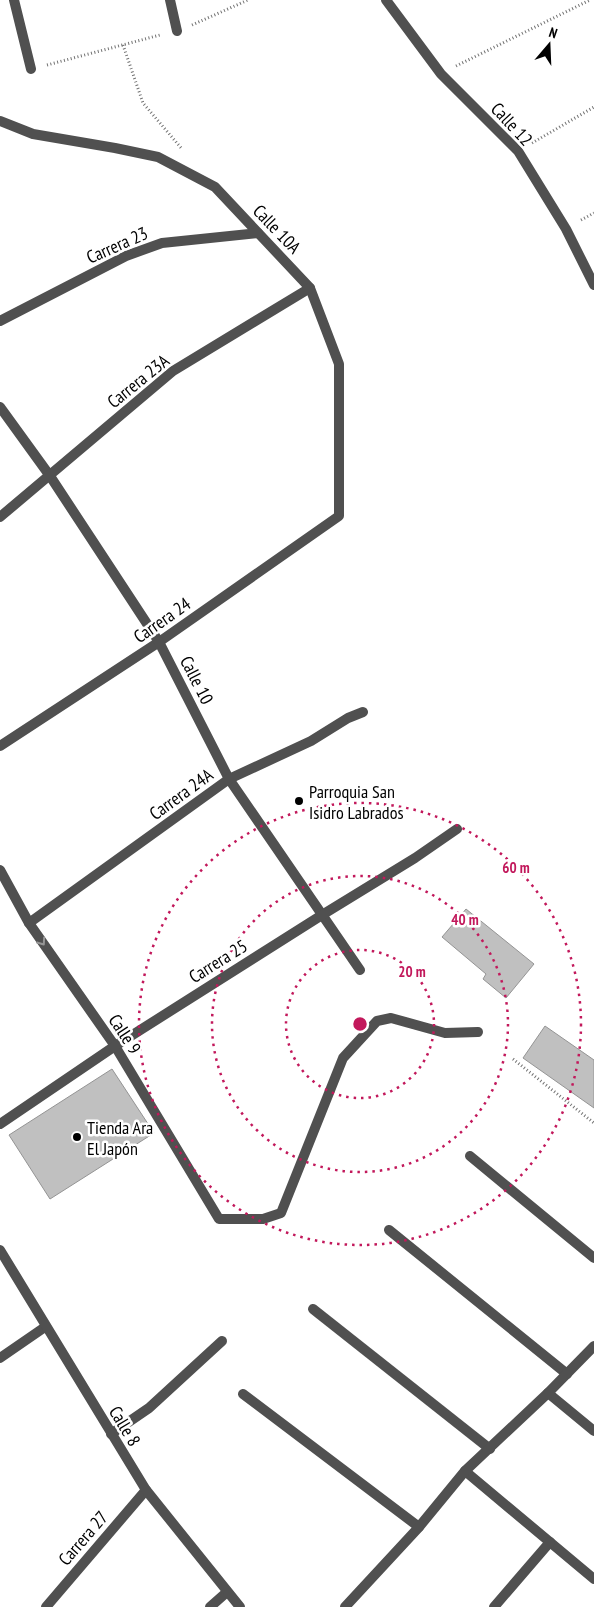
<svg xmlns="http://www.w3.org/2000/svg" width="594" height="1607" viewBox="0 0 594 1607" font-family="'PT Sans Narrow',sans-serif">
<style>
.building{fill:#c0c0c0;stroke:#949494}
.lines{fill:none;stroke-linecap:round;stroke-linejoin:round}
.path{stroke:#727272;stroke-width:3;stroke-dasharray:1 2.5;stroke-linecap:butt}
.service{stroke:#505050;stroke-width:10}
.minor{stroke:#505050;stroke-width:10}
.tertiary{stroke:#505050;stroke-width:10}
.oneway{stroke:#969696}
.ring{fill:none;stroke:#c2185b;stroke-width:2.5;stroke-dasharray:2.5 5}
.poi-dot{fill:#000;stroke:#fff;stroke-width:2}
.labels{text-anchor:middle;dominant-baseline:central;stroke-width:5;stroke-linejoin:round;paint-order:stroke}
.street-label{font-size:18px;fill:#000;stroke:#fff}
.poi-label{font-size:18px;fill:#000;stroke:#fff;text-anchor:start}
.centre{fill:#c2185b;stroke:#fff;stroke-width:2.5}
.ring-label{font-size:15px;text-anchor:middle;font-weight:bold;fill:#c2185b;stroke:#fff;stroke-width:5;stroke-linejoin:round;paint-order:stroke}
</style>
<rect width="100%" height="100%" fill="#fff"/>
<g class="building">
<path d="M466,909L534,964L506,998L483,979L486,974L442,937Z"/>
<path d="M545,1026L594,1060V1108L523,1058Z"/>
<path d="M112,1069L154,1133L50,1199L9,1135Z"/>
</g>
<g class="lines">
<g class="path">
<path d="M192,25L248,0"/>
<path d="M123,45L143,103L182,149"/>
<path d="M47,65L160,35"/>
<path d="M456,66L590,0"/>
<path d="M532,143L594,107"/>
<path d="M581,220L594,213"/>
<path d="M513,1059L594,1123"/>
</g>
<g class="service">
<path d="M111,1434L149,1408L222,1341"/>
<path d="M210,1607L227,1592"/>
</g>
<g class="minor">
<path d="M14,0L31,69"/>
<path d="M170,0L177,31"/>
<path d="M386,0L441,74L518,151L566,229L594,285"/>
<path d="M0,121L33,134L115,148L158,157L215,187L310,288L339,364V516L159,642L0,746"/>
<path d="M0,321L126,256L162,243L258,233"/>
<path d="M0,407L50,476L159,642L229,779L360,970"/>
<path d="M0,517L173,371L310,288"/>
<path d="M0,870L29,923L115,1046L219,1219H263L281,1213L343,1058L377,1021L391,1018L445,1033L478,1032"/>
<path d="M29,923L229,779L311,741L348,718L363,712"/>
<path d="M0,1124L115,1046L322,915L415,858L457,829"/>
<path d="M470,1156L594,1258"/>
<path d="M389,1230L567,1374"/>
<path d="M313,1309L490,1449"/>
<path d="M0,1358L45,1327"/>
<path d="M548,1393L594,1431"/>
<path d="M243,1394L419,1527"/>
<path d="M465,1471L594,1579"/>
<path d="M46,1607L146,1490"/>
<path d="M345,1607L419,1527L465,1471L548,1393L594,1346"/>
<path d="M494,1607L550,1542"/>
</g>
<path class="tertiary" d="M0,1250L146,1490L240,1607"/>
</g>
<defs><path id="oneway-chevron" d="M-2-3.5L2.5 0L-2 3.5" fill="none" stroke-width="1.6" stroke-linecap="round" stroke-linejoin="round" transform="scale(1.25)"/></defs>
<use class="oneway" href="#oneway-chevron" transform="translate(42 942) rotate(55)"/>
<g class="ring">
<circle cx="360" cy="1024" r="74"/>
<circle cx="360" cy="1024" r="148"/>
<circle cx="360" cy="1024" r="221"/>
</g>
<g class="poi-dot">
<circle cx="299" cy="801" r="5"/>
<circle cx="77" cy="1137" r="5"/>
</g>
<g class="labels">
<g class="street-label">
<text transform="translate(512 124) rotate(47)">Calle 12</text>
<text transform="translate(277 229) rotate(46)">Calle 10A</text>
<text transform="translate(117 245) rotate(-24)">Carrera 23</text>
<text transform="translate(138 381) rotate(-39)">Carrera 23A</text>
<text transform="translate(162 620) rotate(-35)">Carrera 24</text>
<text transform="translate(197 680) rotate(63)">Calle 10</text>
<text transform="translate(181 794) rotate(-36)">Carrera 24A</text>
<text transform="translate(218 961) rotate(-32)">Carrera 25</text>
<text transform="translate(125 1034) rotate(57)">Calle 9</text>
<text transform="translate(125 1426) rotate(59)">Calle 8</text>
<text transform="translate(83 1538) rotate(-49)">Carrera 27</text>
</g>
<g class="poi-label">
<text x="309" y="791">Parroquia San<tspan x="309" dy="21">Isidro Labrados</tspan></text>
<text x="87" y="1127">Tienda Ara<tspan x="87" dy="21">El Japón</tspan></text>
</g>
</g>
<circle cx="360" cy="1024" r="8" class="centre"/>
<g class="ring-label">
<text x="516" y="873">60 m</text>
<text x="465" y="925">40 m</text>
<text x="412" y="977">20 m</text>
</g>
<g transform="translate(549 45) rotate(19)" stroke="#ffffff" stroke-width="4" paint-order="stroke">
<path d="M0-4L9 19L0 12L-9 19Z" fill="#000000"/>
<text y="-8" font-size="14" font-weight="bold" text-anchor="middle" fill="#000000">N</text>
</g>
</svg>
